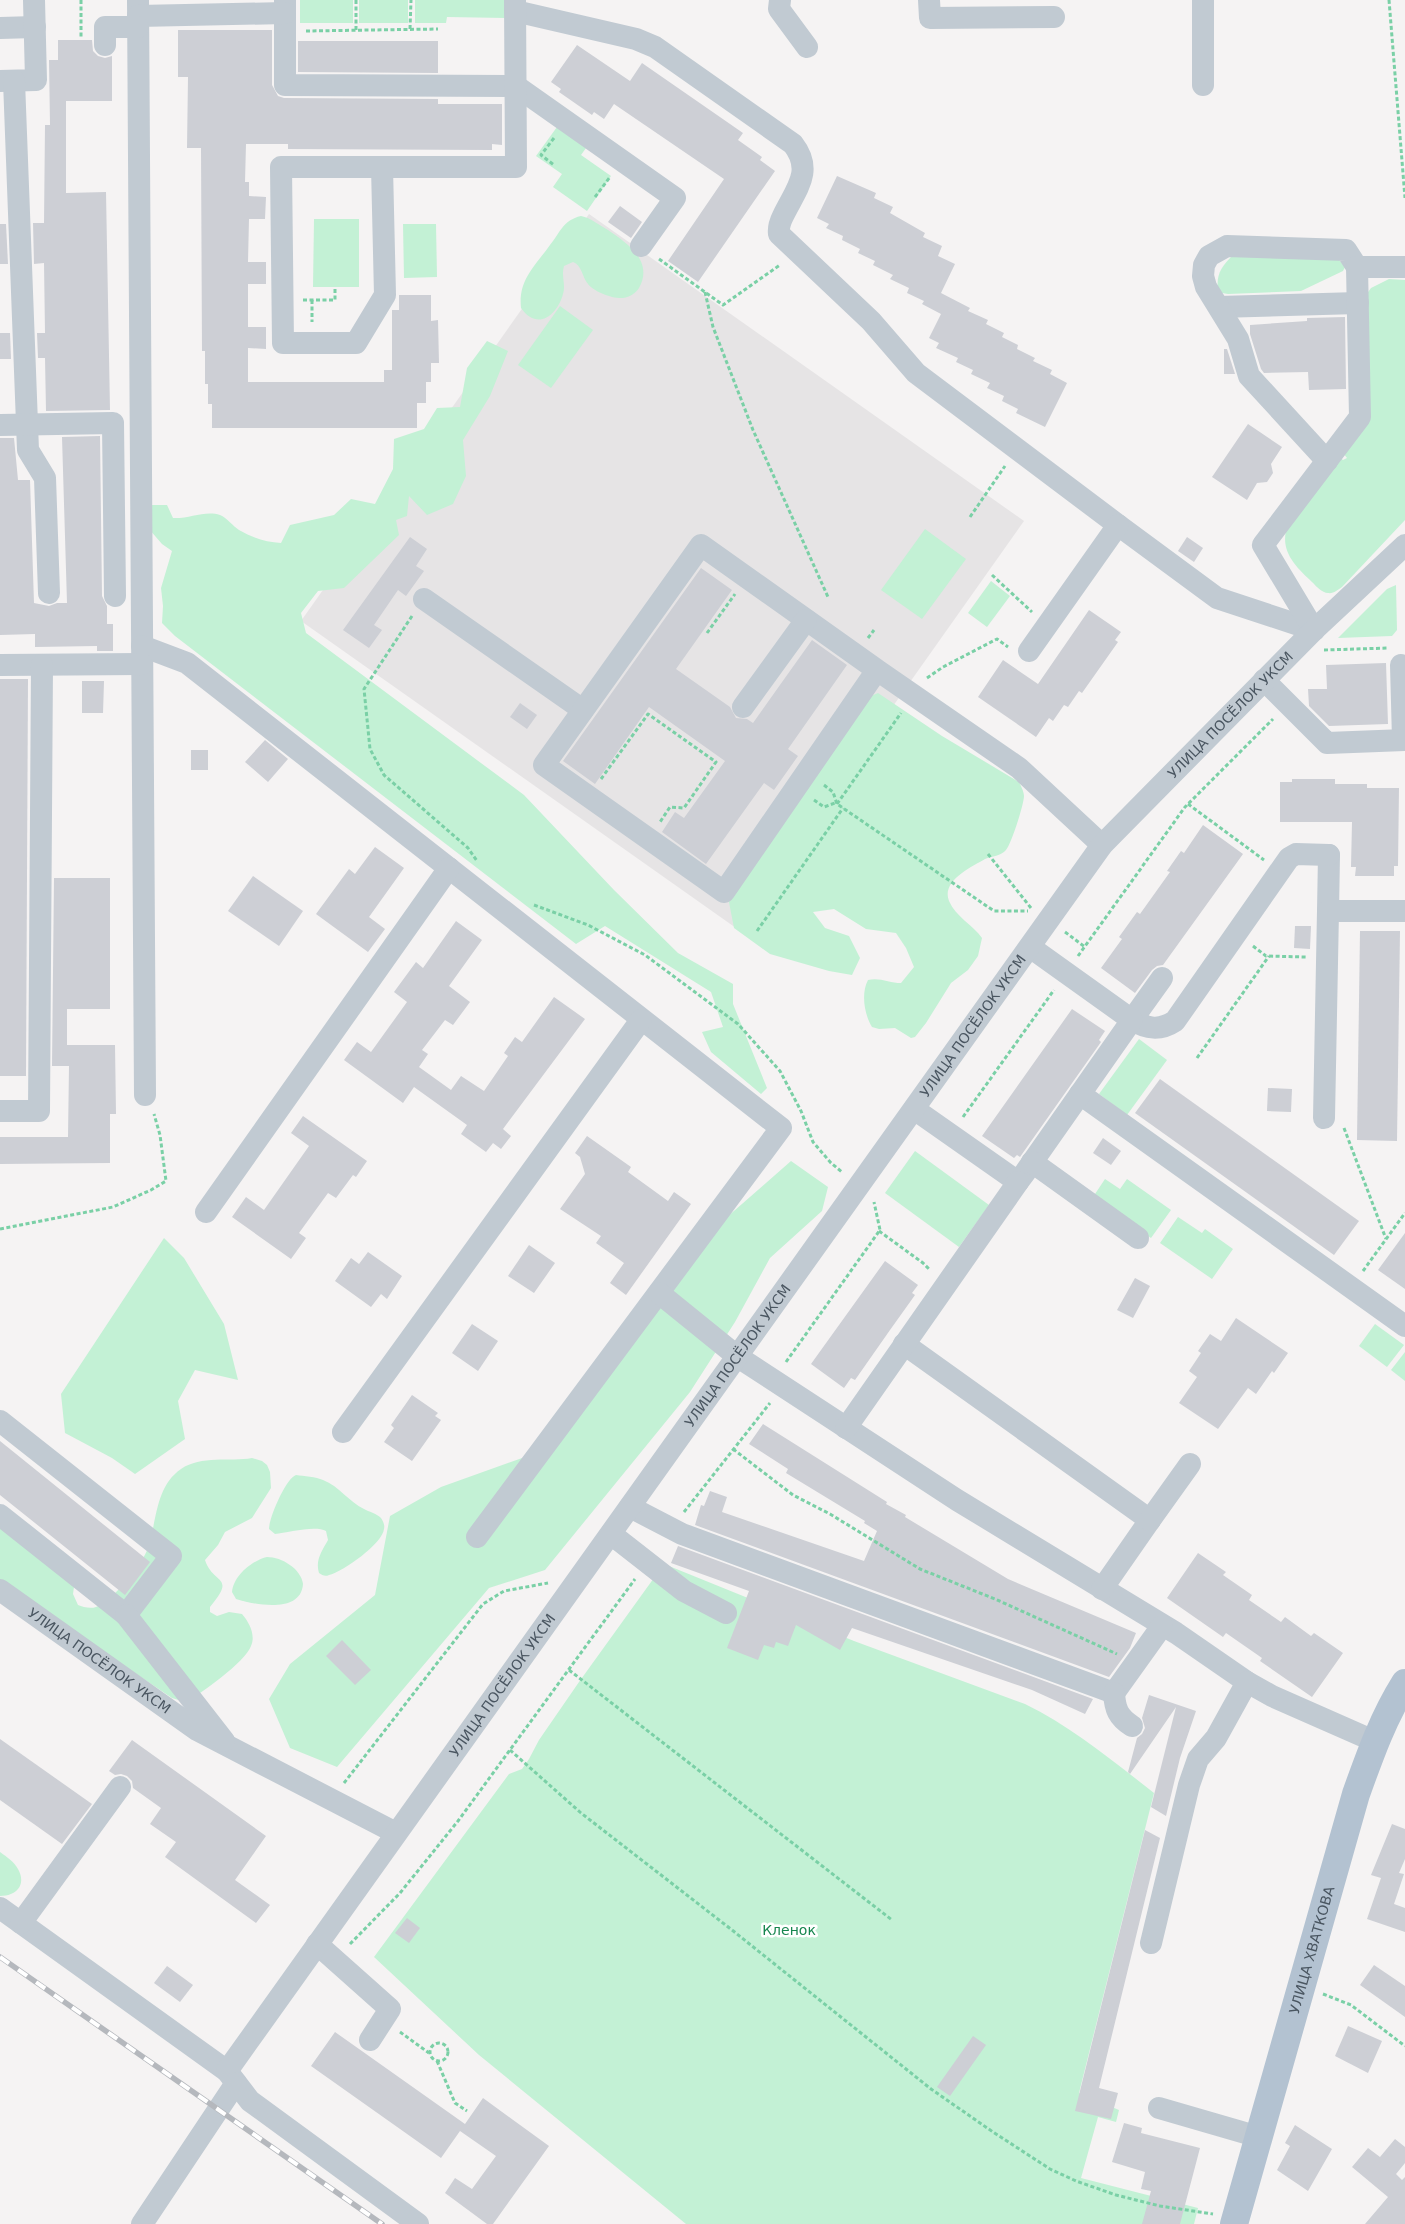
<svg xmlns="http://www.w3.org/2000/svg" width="1405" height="2224" viewBox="0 0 1405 2224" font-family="'DejaVu Sans',sans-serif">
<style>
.education{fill:#e6e4e5}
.green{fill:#c3f1d5}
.building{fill:#cdcfd5}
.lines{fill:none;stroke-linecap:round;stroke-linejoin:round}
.path{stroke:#7ad0a6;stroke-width:3;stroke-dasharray:4 2.5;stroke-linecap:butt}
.minor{stroke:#c1cad2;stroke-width:22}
.major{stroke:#b3c2d1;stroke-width:28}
.rail-casing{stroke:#b5b8bd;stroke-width:5.5}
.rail{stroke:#fff;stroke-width:4;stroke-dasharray:11;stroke-linecap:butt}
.labels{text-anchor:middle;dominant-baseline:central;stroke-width:5;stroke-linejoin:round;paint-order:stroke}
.street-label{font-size:14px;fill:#4a5661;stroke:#fff}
.park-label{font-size:14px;fill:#17864f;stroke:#fff}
</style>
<rect width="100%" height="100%" fill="#f5f3f3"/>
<path class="education" d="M589,214L1024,521L736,928L301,621Z"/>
<g class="green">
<rect x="300" y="0" width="53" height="23"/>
<rect x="359" y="0" width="49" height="23"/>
<path d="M415,0H506V18L447,17L446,23H415Z"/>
<path d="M557,127L586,148L581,155L611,176L587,211L553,187L562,174L536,156Z"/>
<path d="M581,216C591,218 599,225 608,230C627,243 654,261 639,288C636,293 630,297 623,298C613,299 594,292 588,284C582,277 582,265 573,262L564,266C561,276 566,285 563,294C557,316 537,331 521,308C518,280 535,266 550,245C560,233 563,220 581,216Z"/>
<path d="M314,219H359V287H313Z"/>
<path d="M403,224H436L437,277L404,278Z"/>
<path d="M1335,255L1345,267L1343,271L1301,291L1228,294L1222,293L1218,288C1216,275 1222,266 1231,257Z"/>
<path d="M1389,279L1405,280V520L1342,587C1338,590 1333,594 1328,593C1322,593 1316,586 1312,582C1297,568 1281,553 1286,531L1339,457L1343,460L1347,458L1343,453L1363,425L1366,295L1371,288Z"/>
<path d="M560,306L593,330L551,388L518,365Z"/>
<path d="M487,341L508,351L490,396L463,440L466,476L453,504L427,515L409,496L407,516L396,520L399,535L344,588L318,591L301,613L306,633L524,795L614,890L678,953L733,984V1004L767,1088L761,1094L711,1052L702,1032L723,1027L711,992L605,926L576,944L175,636L162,623L163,606L161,588L172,551L162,544L149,529L152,505H167L173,518C189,519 205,510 220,515C227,518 233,526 239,530C253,538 266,542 281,543L290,525L334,515L351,499L375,504L393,469L394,439L424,429L437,408L460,407L467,368Z"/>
<path d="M925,529L966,559L922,619L881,590Z"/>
<path d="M991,581L1010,596L987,627L968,613Z"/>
<path d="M1396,585L1397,630L1392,636L1338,638L1387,589Z"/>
<path d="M878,693L942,736L1019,782C1021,786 1024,792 1024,796C1024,804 1011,845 1006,850C1001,856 992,856 985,859C971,867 941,881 949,901C956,917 973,925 982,938L978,956L968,970L951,983L926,1023L915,1037L911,1038L895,1028L879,1029L872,1027C864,1014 861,993 868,980C879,977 890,983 901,983L914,967L906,948L896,933L866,929L834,909L813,912L825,928L849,936L860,958L852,975L829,971L770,954L734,928L727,892L862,700Z"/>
<path d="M1139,1039L1167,1060L1127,1115L1099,1094Z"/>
<path d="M915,1151L989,1205L959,1247L885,1193Z"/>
<path d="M791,1161L828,1187L822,1211L770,1258L735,1322L690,1392L545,1570L489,1588L337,1767L290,1748L269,1699L290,1664L375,1595L390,1516L441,1487L525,1457L703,1238Z"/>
<path d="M1105,1179L1120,1189L1127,1179L1171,1210L1151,1238L1093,1197Z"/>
<path d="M1178,1217L1202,1233L1205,1229L1233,1249L1212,1279L1160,1243Z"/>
<path d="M164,1238L184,1258L224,1324L238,1380L195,1370L178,1401L185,1439L135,1474L112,1458L65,1433L61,1394Z"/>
<path d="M1375,1324L1404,1345L1387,1367L1359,1346Z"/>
<path d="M1405,1352V1381L1391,1370Z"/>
<path d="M252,1458L262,1461L267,1465L270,1472L271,1488L252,1518L225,1532L218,1545L205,1560C213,1585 237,1575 210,1607V1612L217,1616L229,1612L242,1614C249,1622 256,1635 251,1646C245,1662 201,1694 185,1702L172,1698L0,1582V1520L74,1587L73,1594L78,1605C83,1607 90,1609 96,1607C111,1603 143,1563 148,1548C157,1521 155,1487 181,1469C201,1455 230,1462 252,1458Z"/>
<path d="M296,1475C304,1476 316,1477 323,1480C339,1486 349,1502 364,1509C369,1512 376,1513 381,1518C383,1521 385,1525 384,1529C383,1543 343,1572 329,1575C325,1577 322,1575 319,1573C315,1560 322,1551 328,1540L326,1531C315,1525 287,1533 275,1534L269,1529C269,1518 286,1478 296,1475Z"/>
<path d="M267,1557C282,1557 301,1569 303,1584C301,1614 255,1605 236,1599L232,1592C233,1576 253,1560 267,1557Z"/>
<path d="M664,1564L854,1641L1025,1704C1072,1727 1113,1761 1154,1793L1079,2093L1119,2110L1116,2122L1098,2117L1081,2178L1198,2208L1194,2224H686L479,2055L374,1957L509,1774L522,1769L529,1759L539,1740L579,1682Z"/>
<path d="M0,1852C7,1857 14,1862 18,1869C27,1885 16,1896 0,1896Z"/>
</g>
<g class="building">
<path d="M178,30H272V85L278,96L284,98L438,99V104H502V145L492,144V150L288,149V144H246L245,182H249V196L266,197L265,219H249L248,262H266V284H248V327H266V349L248,348V382H384V370H392V310H399V295H431V321L438,320L439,363H431V382H426V403H417V428H212V404H208V384H205V351H202L201,148H187L188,77H178Z"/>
<path d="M58,40H92L93,51L98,56L105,58L112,56V101H66V193L106,192L110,410L46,411L45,358H38L37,333H45L44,263L34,264L33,223H44L45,125H50L49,60H58Z"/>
<path d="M298,41H438V73L298,72Z"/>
<path d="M577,45L630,81L642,63L743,133L738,140L762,157L760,160L775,171L698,282L668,261L724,179L614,104L604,119L594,112L592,115L559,92L561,89L551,82Z"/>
<path d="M837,176L876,193L874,198L893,207L890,213L925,233L923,237L942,246L938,256L955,264L941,293L970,308L968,311L988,320L986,324L1004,333L1002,337L1018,345L1017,349L1035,358L1033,361L1052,370L1050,374L1067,383L1045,427L1016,413L1018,409L1002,401L1004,396L987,388L990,383L971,374L973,370L956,362L958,358L936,348L939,343L929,338L941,314L922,304L924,301L907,293L909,288L890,279L893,275L873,265L875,261L858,253L860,249L842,240L843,236L826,228L829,224L817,218Z"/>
<path d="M620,206L642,222L631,238L608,222Z"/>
<path d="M0,224H6L8,264H0Z"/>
<path d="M1345,317L1346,389L1309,390L1308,372L1264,373L1261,369L1250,334V325L1307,321V318Z"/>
<path d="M0,333H10L11,359H0Z"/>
<path d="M1224,349H1227L1235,374H1224Z"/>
<path d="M1248,424L1282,447L1271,464L1273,473L1267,482L1257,483L1247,500L1212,477Z"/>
<path d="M100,436L102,596L107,606V624H113V651H97V646L35,647V634L0,635V438H14L18,480H30L34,603L49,606L57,603H67L62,437Z"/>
<path d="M410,537L427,549L416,566L424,571L406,596L398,590L374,625L382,630L369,648L343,630Z"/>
<path d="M1187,537L1203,548L1194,562L1178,551Z"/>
<path d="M701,568L732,590L676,669L730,707L736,718L747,719L753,723L812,640L847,665L788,749L798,756L774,790L764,783L706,864L662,832L675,812L684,818L725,761L649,707L595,784L563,761Z"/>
<path d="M1089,610L1121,632L1115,640L1118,642L1082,693L1079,691L1068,707L1064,705L1053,721L1049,718L1036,737L978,697L1003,660L1038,684Z"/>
<path d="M1386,663L1388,724L1329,726L1309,706L1308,689H1327L1326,665Z"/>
<path d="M0,679H28L26,1076H0Z"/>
<path d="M82,681H104L103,713H82Z"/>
<path d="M520,703L537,715L527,729L510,717Z"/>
<path d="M265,740L288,759L268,782L245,762Z"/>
<rect x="191" y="750" width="17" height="20"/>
<path d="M1292,779H1335V784H1367V788H1399L1398,866H1394V876H1355L1356,867H1351L1352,822H1280V782H1292Z"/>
<path d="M1203,825L1243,854L1163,965L1157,966L1152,970L1135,993L1101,968L1122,939L1119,937L1137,912L1140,914L1170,872L1167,871L1181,851L1184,853Z"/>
<path d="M375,847L404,868L369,917L385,929L368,952L316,914L349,869L355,874Z"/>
<path d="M253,876L303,911L279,946L228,911Z"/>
<path d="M54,878H110V1009H67V1045H115L116,1114H110V1163L0,1164V1137H68L69,1066H52Z"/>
<path d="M456,921L482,940L449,986L470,1002L453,1025L445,1020L422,1050L428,1054L419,1067L451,1090L461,1076L484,1091L508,1056L504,1053L515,1037L522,1042L554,997L585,1019L503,1129L511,1136L501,1149L493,1143L486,1152L461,1134L467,1125L414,1087L403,1103L344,1060L357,1042L371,1052L407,1002L394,992L416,962L423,968Z"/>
<path d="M1295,926H1311L1310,949L1294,948Z"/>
<path d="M1360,931H1400L1397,1141L1357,1140Z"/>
<path d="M1072,1009L1105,1031L1099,1040L1101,1042L1020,1157L1017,1155L1014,1158L982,1136Z"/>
<path d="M1160,1079L1359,1221L1334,1255L1135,1113Z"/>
<path d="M1268,1088L1292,1089L1291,1112L1267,1111Z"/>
<path d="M303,1116L367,1161L356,1177L353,1175L336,1198L328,1193L299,1233L306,1238L291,1259L232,1217L246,1197L264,1210L309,1146L291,1133Z"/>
<path d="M587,1136L631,1167L628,1172L668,1201L674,1192L691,1204L626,1295L610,1283L624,1263L596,1243L601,1236L560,1209L585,1174L580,1157L575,1153Z"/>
<path d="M1103,1138L1121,1151L1111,1165L1093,1153Z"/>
<path d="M1405,1233V1289L1378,1270Z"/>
<path d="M529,1245L555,1263L534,1293L508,1276Z"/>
<path d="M368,1252L402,1276L387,1299L381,1294L371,1307L335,1281L351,1258L359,1264Z"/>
<path d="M885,1261L918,1285L912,1293L915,1295L890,1330L855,1380L851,1378L844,1388L811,1364Z"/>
<path d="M1135,1278L1150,1286L1133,1318L1117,1310Z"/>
<path d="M1236,1318L1288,1353L1274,1373L1272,1371L1256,1394L1248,1388L1218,1429L1179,1403L1197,1377L1189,1371L1201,1353L1198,1351L1210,1334L1221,1341Z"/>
<path d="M472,1324L498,1341L478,1371L452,1353Z"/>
<path d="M412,1395L438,1413L435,1416L441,1420L412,1461L384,1442L394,1428L391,1425Z"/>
<path d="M763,1424L887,1502L886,1504L906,1515L905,1517L1008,1579L1136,1633L1130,1648L1109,1677L695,1525L701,1505L704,1506L710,1491L727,1497L722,1512L864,1561L877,1531L864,1523L865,1521L786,1473L788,1469L749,1444Z"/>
<path d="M0,1441L150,1562L125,1595L0,1495Z"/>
<path d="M678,1546L1093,1699L1085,1714L1032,1690L852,1628L840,1650L796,1625L788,1646L776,1642L774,1648L764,1645L758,1660L727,1648L749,1591L671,1563Z"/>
<path d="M1198,1553L1226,1572L1223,1575L1252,1595L1249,1600L1281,1622L1285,1617L1311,1636L1314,1633L1343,1653L1312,1697L1260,1661L1262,1658L1226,1633L1223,1637L1167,1598Z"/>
<path d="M342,1640L371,1670L355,1685L326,1656Z"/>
<path d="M1149,1695L1196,1711L1180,1758L1166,1816L1151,1807L1176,1707L1130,1774L1128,1772L1137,1738L1142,1734L1145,1728L1142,1718Z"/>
<path d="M0,1739L92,1804L62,1844L0,1800Z"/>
<path d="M132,1740L266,1836L235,1880L270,1905L256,1923L165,1857L176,1842L150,1824L161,1808L133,1788L132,1781L127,1776L121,1774L115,1775L109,1771Z"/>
<path d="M1392,1824L1405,1829V1859L1399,1873L1404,1874L1394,1904L1405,1908V1932L1367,1919L1381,1878L1371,1875Z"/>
<path d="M1145,1830L1160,1838L1099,2088L1118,2093L1111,2119L1075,2111Z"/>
<path d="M407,1918L420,1928L409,1943L395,1933Z"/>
<path d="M1374,1965L1405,1986V2017L1360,1985Z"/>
<path d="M167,1966L193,1985L180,2002L154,1983Z"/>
<path d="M1348,2026L1382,2041L1368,2073L1335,2056Z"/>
<path d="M335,2032L465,2124L483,2098L549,2146L493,2224H487L445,2193L455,2178L472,2189L496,2156L460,2131L441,2158L311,2066Z"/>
<path d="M973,2036L986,2045L950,2096L937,2087Z"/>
<path d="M1124,2123L1142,2128L1141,2133L1200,2148L1180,2224H1142L1151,2191L1141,2189L1145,2172L1112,2162Z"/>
<path d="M1295,2125L1332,2149L1308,2191L1277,2170L1290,2146L1285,2143Z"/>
<path d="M1395,2139L1405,2147V2163L1396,2174L1402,2180L1405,2177V2224H1365L1388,2197L1352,2167L1368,2148L1380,2157Z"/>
</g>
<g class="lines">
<g class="path">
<path d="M81,0V38"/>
<path d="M356,0V30"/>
<path d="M1389,0L1405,198"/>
<path d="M410,29L411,0"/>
<path d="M306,31L438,29"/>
<path d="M554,138L541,155L554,165"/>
<path d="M595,197L610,177"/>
<path d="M659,259L723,305L780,265"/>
<path d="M705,292L713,327L753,430L828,597"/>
<path d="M303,300H335V288"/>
<path d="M312,300V322"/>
<path d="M970,517L1005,466"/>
<path d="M992,575L1032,612"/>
<path d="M412,616L364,689L370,749L384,775L468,848L477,861"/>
<path d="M707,633L735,594"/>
<path d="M868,638L874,630"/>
<path d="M1324,650L1388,648"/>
<path d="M927,678L943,667L997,639L1008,647"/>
<path d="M601,779L648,714L716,762L684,808L670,807L660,822"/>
<path d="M824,785L833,792L837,804L994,911H1028"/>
<path d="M814,800L824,807L835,803"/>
<path d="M837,804L901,713"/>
<path d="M1188,804L1264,860"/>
<path d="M988,854L1031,908"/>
<path d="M534,905L588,925L645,955L738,1024L780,1071L801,1111L813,1142L831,1163L842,1172"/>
<path d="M757,931L843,808"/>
<path d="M1065,932L1085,947"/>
<path d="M1253,946L1266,956L1306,957"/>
<path d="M1078,956L1185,807L1273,719"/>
<path d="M1197,1058L1269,956"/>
<path d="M963,1117L1054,990"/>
<path d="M1344,1128L1386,1239"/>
<path d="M0,1229L113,1207L151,1190L166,1181L160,1135L154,1114"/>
<path d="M879,1231L923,1263L930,1270"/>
<path d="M1363,1271L1405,1213"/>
<path d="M786,1362L880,1230L874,1202"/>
<path d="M733,1449L793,1495L830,1514L920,1569L995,1599L1117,1654"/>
<path d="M684,1512L770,1403"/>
<path d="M569,1670L892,1920"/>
<path d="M510,1750L581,1813L732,1930L931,2089L993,2132L1050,2169L1076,2181L1116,2195L1160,2206L1213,2214"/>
<path d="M344,1783L483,1604L504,1591L548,1583"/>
<path d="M350,1944L400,1893L458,1821L635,1579"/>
<path d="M1323,1994L1351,2005L1405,2046"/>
<path d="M400,2032L429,2053"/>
<circle cx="439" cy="2052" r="9"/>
<path d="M437,2061L455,2103L467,2111"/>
</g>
<g class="minor">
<path d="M138,0L145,1095"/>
<path d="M285,0V85L516,86L675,198L641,246"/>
<path d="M780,0L779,9L807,47"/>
<path d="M929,0L930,18L1054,17"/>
<path d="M1203,0V85"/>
<path d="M515,11L636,39L655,47L793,144C814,171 796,189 783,216C780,222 778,227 779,234L871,321L916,373L1118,525L1217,598L1314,630"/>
<path d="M138,16L285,13"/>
<path d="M0,28L35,27"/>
<path d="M105,45V27H138"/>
<path d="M0,81L36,80L34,0"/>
<path d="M14,81L28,450L45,478L49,593"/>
<path d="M382,167L385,295L356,343H283L281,167H516L515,0"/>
<path d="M1219,307L1358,303"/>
<path d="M0,425L113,423L115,596"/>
<path d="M1327,461L1249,376L1238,339L1206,287L1203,276L1204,265L1209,256L1227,246L1346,250L1357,267"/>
<path d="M424,599L583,710"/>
<path d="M1314,630L1263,545L1360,417L1357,267H1405"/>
<path d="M142,646L187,663L781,1128L477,1537"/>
<path d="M1029,651L1118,525"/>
<path d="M0,665L142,664"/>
<path d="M1401,665L1403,740"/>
<path d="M877,670L701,545L544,765L724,892L877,670L1019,768L1102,845"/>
<path d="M1264,680L1327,743L1405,740"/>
<path d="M743,707L806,620"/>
<path d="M1326,855H1329L1328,911"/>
<path d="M1162,978L1132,1020C1147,1029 1160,1031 1175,1021L1289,858L1296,854L1329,855"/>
<path d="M1080,1094L1405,1326"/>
<path d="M914,1109L1018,1182L1024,1174L1132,1020L1030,947"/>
<path d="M0,1111H39L42,665"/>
<path d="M1324,1118L1328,911H1405"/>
<path d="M1032,1162L1138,1238"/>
<path d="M206,1212L449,868"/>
<path d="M659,1293L738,1357L957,1500L1176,1633L1247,1682L1272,1696L1374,1741"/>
<path d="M904,1344L1150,1520L1102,1589"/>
<path d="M0,1421L171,1556L126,1615L0,1515"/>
<path d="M846,1428L1018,1182"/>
<path d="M343,1432L641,1020"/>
<path d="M630,1507L682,1534L1114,1693L1162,1626"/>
<path d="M1150,1520L1190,1464"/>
<path d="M611,1534L684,1591L726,1613"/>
<path id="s1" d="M0,1590L197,1730L396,1833"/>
<path d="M126,1615L224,1741"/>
<path d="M1114,1693C1115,1709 1118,1717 1132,1726"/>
<path d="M0,1908L227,2071L250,2101L418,2224"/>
<path d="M21,1923L120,1787"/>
<path d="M1151,1943L1189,1785L1198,1759L1216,1738L1247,1682"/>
<path d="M317,1944L390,2009L370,2040"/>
<path id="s2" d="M227,2071L1102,845L1314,630L1405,545"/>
<path d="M1159,2108L1259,2137"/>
<path d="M142,2224L236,2083"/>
</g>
<path class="major" id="s3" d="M1234,2224L1356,1794C1370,1755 1383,1718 1405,1683"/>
<defs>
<path id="rail" d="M0,1957L382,2224"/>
</defs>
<use href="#rail" class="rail-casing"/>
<use href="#rail" class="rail"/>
</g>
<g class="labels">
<g class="street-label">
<text stroke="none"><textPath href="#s2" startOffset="1689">УЛИЦА ПОСЁЛОК УКСМ</textPath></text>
<text stroke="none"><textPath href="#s2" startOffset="1284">УЛИЦА ПОСЁЛОК УКСМ</textPath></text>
<text stroke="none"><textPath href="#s2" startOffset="879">УЛИЦА ПОСЁЛОК УКСМ</textPath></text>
<text stroke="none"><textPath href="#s1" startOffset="122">УЛИЦА ПОСЁЛОК УКСМ</textPath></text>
<text stroke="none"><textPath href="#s2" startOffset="474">УЛИЦА ПОСЁЛОК УКСМ</textPath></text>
<text stroke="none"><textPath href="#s3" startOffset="285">УЛИЦА ХВАТКОВА</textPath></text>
</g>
<g class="park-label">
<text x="789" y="1930">Кленок</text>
</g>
</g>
</svg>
